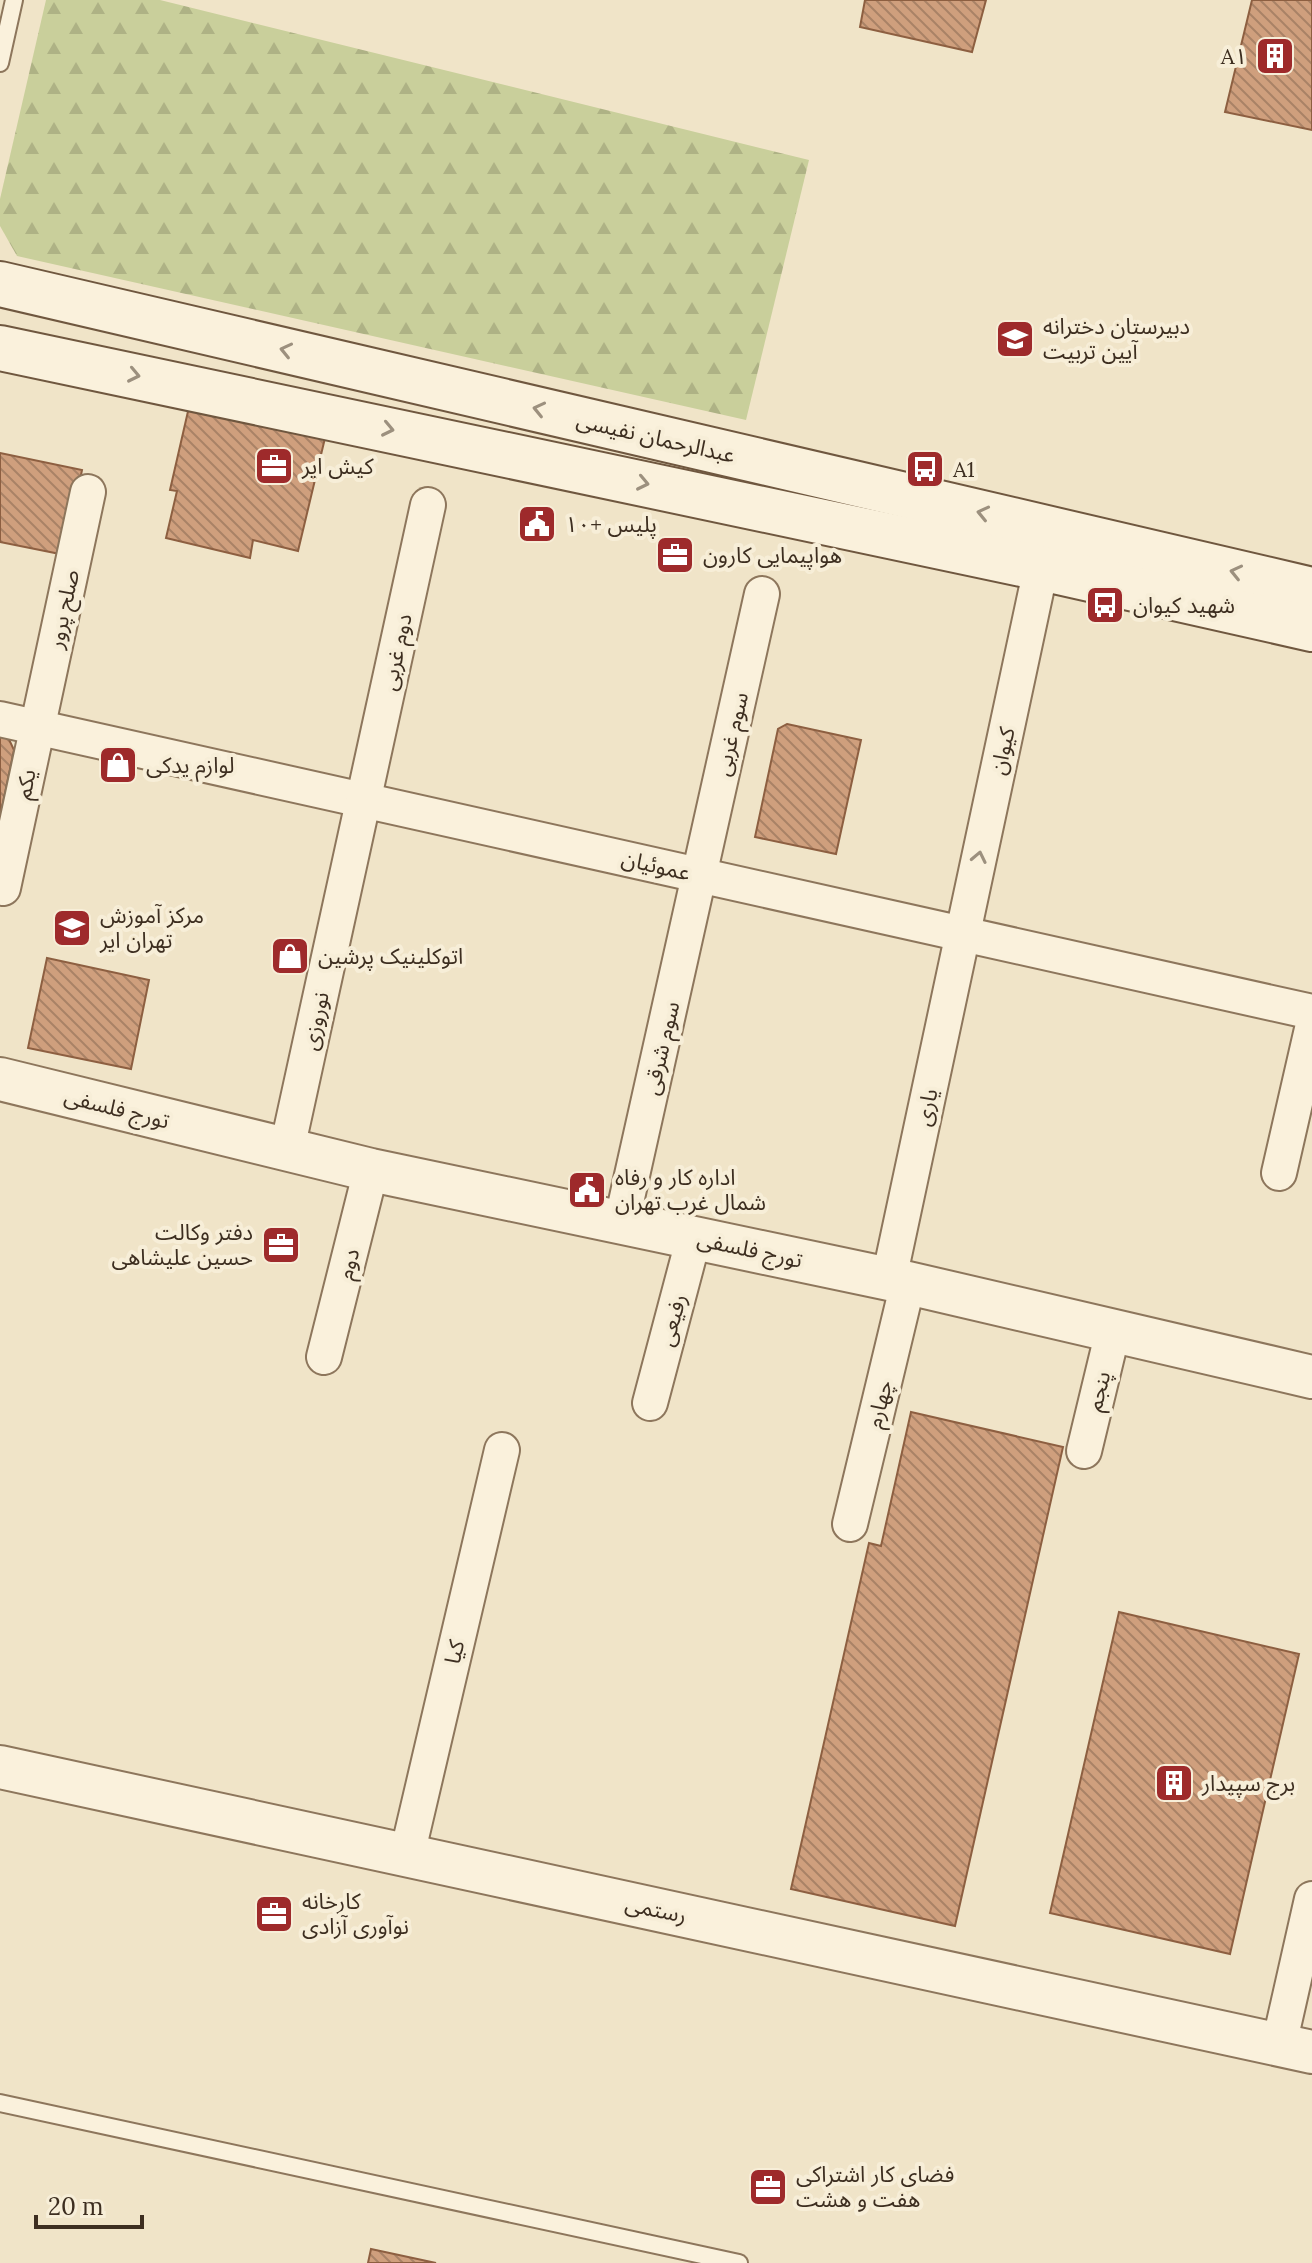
<svg xmlns="http://www.w3.org/2000/svg" width="1312" height="2263" viewBox="0 0 1312 2263" font-family="Lora,'Noto Sans Arabic',serif">
<style>
.forest{fill:url(#forest-firs)}
.building{fill:url(#building-back-hatch);stroke:#8d5f41;stroke-width:2}
.lines{fill:none;stroke-linecap:round;stroke-linejoin:round}
.service-casing{stroke:#8d765c;stroke-width:20}
.minor-casing{stroke:#8d765c;stroke-width:38}
.tertiary-casing{stroke:#8d765c;stroke-width:46}
.secondary-casing{stroke:#6f573f;stroke-width:48}
.service{stroke:#faf1dc;stroke-width:16}
.minor{stroke:#faf1dc;stroke-width:34}
.tertiary{stroke:#faf1dc;stroke-width:42}
.secondary{stroke:#faf1dc;stroke-width:44}
.oneway{stroke:#9c907e}
.labels{text-anchor:middle;dominant-baseline:central;stroke-width:8;stroke-linejoin:round;paint-order:stroke}
.poi-label{font-size:22px;fill:#3d2e20;stroke:#f7eed8;text-anchor:start}
.street-label{font-size:22px;fill:#3d2e20;stroke:#f7eed8}
</style>
<defs>
<pattern id="forest-firs" width="22" height="20" patternUnits="userSpaceOnUse" patternTransform="scale(2)"><rect width="22" height="20" fill="#c9cf9b"/><path d="M5 1l3.5 6h-7zM16 11l3.5 6h-7z" fill="#aeb285"/></pattern>
<pattern id="building-back-hatch" width="6" height="6" patternUnits="userSpaceOnUse" patternTransform="scale(2)"><rect width="6" height="6" fill="#cf9f7d"/><path d="M-1 5l2 2M0 0l6 6M5-1l2 2" fill="none" stroke="#a98266"/></pattern>
</defs>
<rect width="100%" height="100%" fill="#f0e4c8"/>
<path class="forest" d="M46,0H160L809,160L746,420L17,256L0,226V199Z"/>
<g class="building">
<path d="M865,0H986L972,52L860,27Z"/>
<path d="M1252,0H1312V130L1225,112Z"/>
<path d="M189,407L325,438L298,551L253,540L250,558L166,538L177,491L170,490Z"/>
<path d="M0,453L82,470L65,555L0,542Z"/>
<path d="M787,724L861,740L836,854L755,837L778,729Z"/>
<path d="M0,732L6,733L14,750L0,817Z"/>
<path d="M47,958L149,980L131,1069L28,1048Z"/>
<path d="M911,1412L1063,1447L955,1926L791,1889L869,1543L881,1546Z"/>
<path d="M1119,1612L1299,1654L1230,1954L1050,1913Z"/>
<path d="M371,2249L436,2263H368Z"/>
</g>
<g class="lines">
<defs>
<g id="service">
<path d="M0,63L14,0"/>
<path d="M0,2103L739,2263"/>
</g>
<g id="minor">
<path d="M0,719L1312,1012"/>
<path d="M3,888L88,492"/>
<path d="M287,1149L428,505"/>
<path d="M1279,1173L1312,1029"/>
<path d="M622,1220L762,594"/>
<path d="M889,1279L1041,568"/>
<path d="M324,1357L371,1170"/>
<path d="M650,1403L694,1237"/>
<path d="M1084,1451L1113,1331"/>
<path d="M850,1524L908,1283"/>
<path d="M407,1855L502,1450"/>
<path d="M1279,2045L1312,1899"/>
</g>
<g id="tertiary">
<path d="M0,1079L371,1170L908,1283L1312,1377"/>
<path d="M0,1767L1312,2052"/>
</g>
<g id="secondary">
<path d="M0,284L1312,590"/>
<path d="M0,348L1041,568L1312,629"/>
</g>
</defs>
<use href="#service" class="service-casing"/>
<use href="#minor" class="minor-casing"/>
<use href="#tertiary" class="tertiary-casing"/>
<use href="#secondary" class="secondary-casing"/>
<use href="#service" class="service"/>
<use href="#minor" class="minor"/>
<use href="#tertiary" class="tertiary"/>
<use href="#secondary" class="secondary"/>
</g>
<defs><path id="oneway-chevron" d="M-2-3.5L2.5 0L-2 3.5" fill="none" stroke-width="1.6" stroke-linecap="round" stroke-linejoin="round" transform="scale(2)"/></defs>
<g class="oneway">
<use href="#oneway-chevron" transform="translate(286 350) rotate(-167)"/>
<use href="#oneway-chevron" transform="translate(134 375) rotate(12)"/>
<use href="#oneway-chevron" transform="translate(539 409) rotate(-167)"/>
<use href="#oneway-chevron" transform="translate(388 429) rotate(12)"/>
<use href="#oneway-chevron" transform="translate(643 483) rotate(12)"/>
<use href="#oneway-chevron" transform="translate(983 513) rotate(-167)"/>
<use href="#oneway-chevron" transform="translate(1236 572) rotate(-167)"/>
<use href="#oneway-chevron" transform="translate(979 857) rotate(-78)"/>
</g>
<defs>
<symbol id="building-square" viewBox="-11 -11 22 22"><rect x="-9" y="-9" width="18" height="18" rx="4" fill="#9e2a2b" stroke="#f7eed8"/><path d="M-4-6H4V6H1V3H-1V6H-4ZM-2.5-4.3h1.7v1.8h-1.7ZM.8-4.3h1.7v1.8H.8ZM-2.5-1h1.7V.8h-1.7ZM.8-1h1.7V.8H.8Z" fill="#fff"/></symbol>
<symbol id="school-square" viewBox="-11 -11 22 22"><rect x="-9" y="-9" width="18" height="18" rx="4" fill="#9e2a2b" stroke="#f7eed8"/><path d="M0-5L7-2L0 1L-7-2ZM-4 1L0 2.5L4 1V4Q0 6-4 4Z" fill="#fff"/></symbol>
<symbol id="office-square" viewBox="-11 -11 22 22"><rect x="-9" y="-9" width="18" height="18" rx="4" fill="#9e2a2b" stroke="#f7eed8"/><path d="M-6-3h4V-5.5h4V-3h4V5H-6ZM-1-4.5V-3h2v-1.5ZM-6 0V1H6V0Z" fill="#fff"/></symbol>
<symbol id="bus-square" viewBox="-11 -11 22 22"><rect x="-9" y="-9" width="18" height="18" rx="4" fill="#9e2a2b" stroke="#f7eed8"/><path d="M-5-6H5V4H4V6H2V4H-2V6H-4V4H-5ZM-3.5-4V0h7V-4ZM-3.5 1.2v1.5H-2V1.2ZM2 1.2v1.5H3.5V1.2Z" fill="#fff"/></symbol>
<symbol id="civic-square" viewBox="-11 -11 22 22"><rect x="-9" y="-9" width="18" height="18" rx="4" fill="#9e2a2b" stroke="#f7eed8"/><path d="M-.6-6.5H3V-4.5H.6V-3L4-1V1h2V6H-6V1h2V-1L-.6-3ZM-1.2 2.5V6h2.4V2.5Z" fill="#fff"/></symbol>
<symbol id="shop-square" viewBox="-11 -11 22 22"><rect x="-9" y="-9" width="18" height="18" rx="4" fill="#9e2a2b" stroke="#f7eed8"/><path d="M-5-2.5h2.3a2.7 3.5 0 0 1 5.4 0H5L5.5 6h-11ZM-1.5-2.5h3a1.5 2.3 0 0 0-3 0Z" fill="#fff"/></symbol>
</defs>
<g fill-rule="evenodd">
<use href="#building-square" x="1253" y="34" width="44" height="44"/>
<use href="#school-square" x="993" y="317" width="44" height="44"/>
<use href="#office-square" x="252" y="444" width="44" height="44"/>
<use href="#bus-square" x="903" y="447" width="44" height="44"/>
<use href="#civic-square" x="515" y="502" width="44" height="44"/>
<use href="#office-square" x="653" y="533" width="44" height="44"/>
<use href="#bus-square" x="1083" y="583" width="44" height="44"/>
<use href="#shop-square" x="96" y="743" width="44" height="44"/>
<use href="#school-square" x="50" y="906" width="44" height="44"/>
<use href="#shop-square" x="268" y="934" width="44" height="44"/>
<use href="#civic-square" x="565" y="1168" width="44" height="44"/>
<use href="#office-square" x="259" y="1223" width="44" height="44"/>
<use href="#building-square" x="1152" y="1761" width="44" height="44"/>
<use href="#office-square" x="252" y="1892" width="44" height="44"/>
<use href="#office-square" x="746" y="2165" width="44" height="44"/>
</g>
<g class="labels">
<g class="poi-label">
<text x="1247" y="56" text-anchor="end">A۱</text>
<text x="1043" y="326">دبیرستان دخترانه<tspan x="1043" dy="25">آیین تربیت</tspan></text>
<text x="302" y="466">کیش ایر</text>
<text x="953" y="469">A1</text>
<text x="565" y="524">پلیس +۱۰</text>
<text x="703" y="555">هواپیمایی کارون</text>
<text x="1133" y="605">شهید کیوان</text>
<text x="146" y="765">لوازم یدکی</text>
<text x="100" y="915">مرکز آموزش<tspan x="100" dy="25">تهران ایر</tspan></text>
<text x="318" y="956">اتوکلینیک پرشین</text>
<text x="615" y="1177">اداره کار و رفاه<tspan x="615" dy="25">شمال غرب تهران</tspan></text>
<text x="253" y="1232" text-anchor="end">دفتر وکالت<tspan x="253" dy="25">حسین علیشاهی</tspan></text>
<text x="1202" y="1783">برج سپیدار</text>
<text x="302" y="1901">کارخانه<tspan x="302" dy="25">نوآوری آزادی</tspan></text>
<text x="796" y="2174">فضای کار اشتراکی<tspan x="796" dy="25">هفت و هشت</tspan></text>
</g>
<g class="street-label">
<text transform="translate(656 437) rotate(13)">عبدالرحمان نفیسی</text>
<text transform="translate(63 609) rotate(-78)">صلح پرور</text>
<text transform="translate(396 652) rotate(-78)">دوم غربی</text>
<text transform="translate(731 734) rotate(-77)">سوم غربی</text>
<text transform="translate(1002 751) rotate(-78)">کیوان</text>
<text transform="translate(25 784) rotate(-78)">یکم</text>
<text transform="translate(656 865) rotate(13)">عموئیان</text>
<text transform="translate(315 1021) rotate(-78)">نوروزی</text>
<text transform="translate(661 1048) rotate(-77)">سوم شرقی</text>
<text transform="translate(926 1107) rotate(-78)">یاری</text>
<text transform="translate(117 1108) rotate(14)">تورج فلسفی</text>
<text transform="translate(750 1249) rotate(12)">تورج فلسفی</text>
<text transform="translate(348 1264) rotate(-76)">دوم</text>
<text transform="translate(672 1320) rotate(-75)">رفیعی</text>
<text transform="translate(1098 1391) rotate(-76)">پنجم</text>
<text transform="translate(879 1404) rotate(-76)">چهارم</text>
<text transform="translate(454 1652) rotate(-77)">کیا</text>
<text transform="translate(656 1909) rotate(12)">رستمی</text>
</g>
</g>
<path d="M36 2215v12h106v-12" fill="none" stroke="#3d2e20" stroke-width="4"/>
<text x="48" y="2215" font-size="24" fill="#3d2e20" stroke="#f7eed8" stroke-width="6" paint-order="stroke">20 m</text>
</svg>
